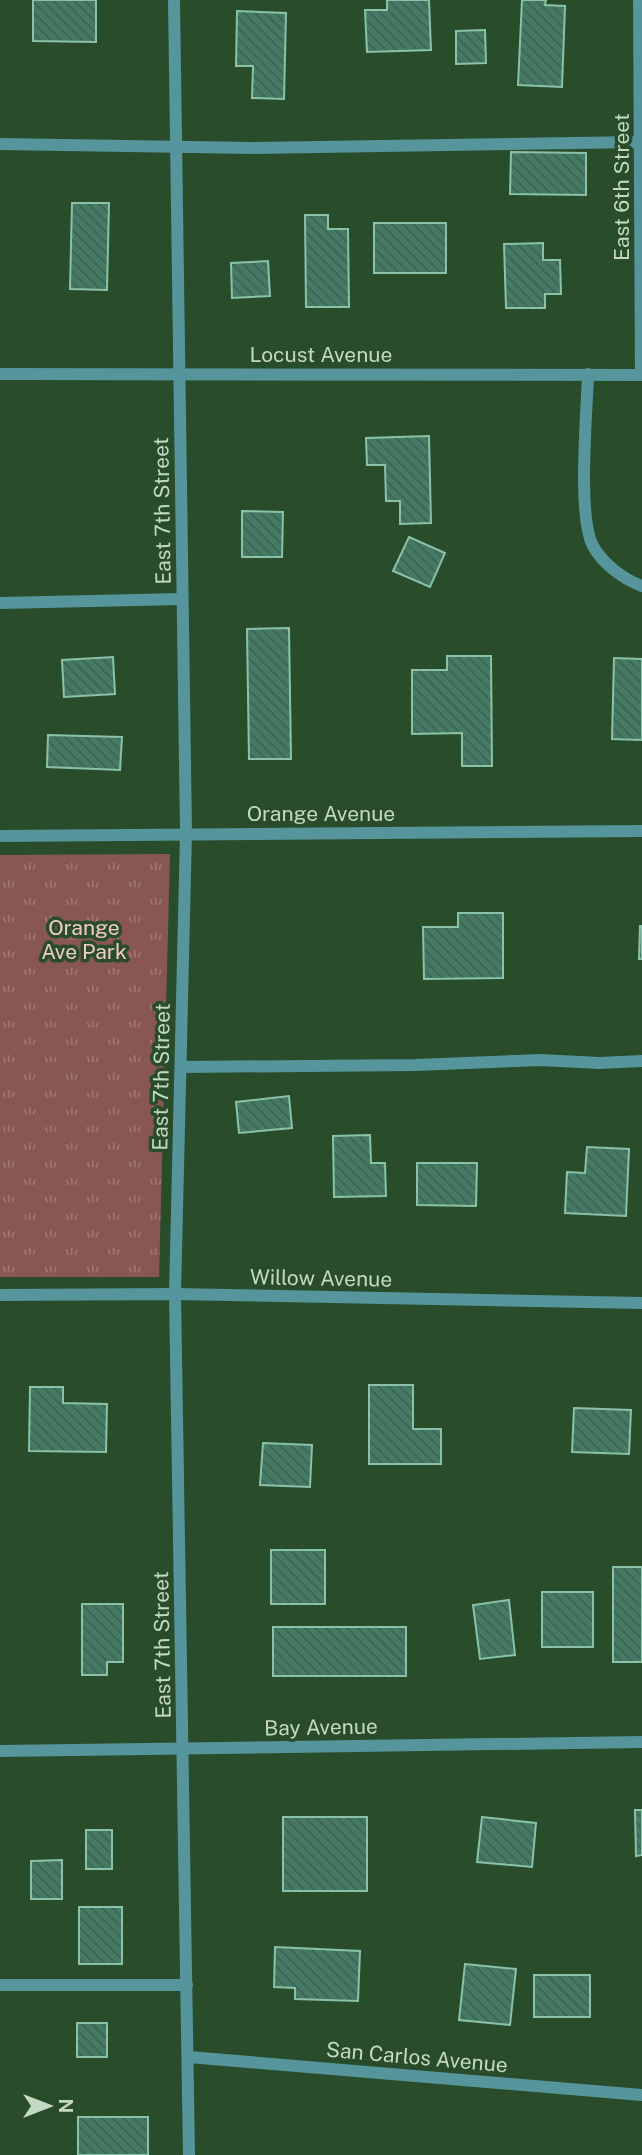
<svg xmlns="http://www.w3.org/2000/svg" width="642" height="2155" viewBox="0 0 642 2155" font-family="'Public Sans',sans-serif">
<style>
.grass{fill:url(#grass-tufts)}
.building{fill:url(#building-back-hatch);stroke:#8ac2a9;stroke-width:2}
.lines{fill:none;stroke-linecap:round;stroke-linejoin:round}
.minor{stroke:#56959c;stroke-width:12}
.labels{text-anchor:middle;dominant-baseline:central;stroke-width:7;stroke-linejoin:round;paint-order:stroke}
.street-label{font-size:21px;fill:#c4d8c4;stroke:#294c2b}
.park-label{font-size:21px;fill:#f2c9c5;stroke:#294c2b}
</style>
<defs>
<pattern id="grass-tufts" width="24" height="20" patternUnits="userSpaceOnUse" patternTransform="scale(1.75)"><rect width="24" height="20" fill="#895753"/><path d="M3 7l-1-3M5 7V3M7 7l1-3M15 17l-1-3M17 17v-4M19 17l1-3" fill="none" stroke="#9d7672"/></pattern>
<pattern id="building-back-hatch" width="6" height="6" patternUnits="userSpaceOnUse" patternTransform="scale(1.75)"><rect width="6" height="6" fill="#457b65"/><path d="M-1 5l2 2M0 0l6 6M5-1l2 2" fill="none" stroke="#406152"/></pattern>
</defs>
<rect width="100%" height="100%" fill="#294c2b"/>
<path class="grass" d="M170,854L159,1277H0V855Z"/>
<g class="building">
<path d="M33,0H96V42L33,41Z"/>
<path d="M387,0H429L431,50L367,52L365,10H387Z"/>
<path d="M522,0H546L545,5L565,6L562,87L518,85Z"/>
<path d="M237,11L286,13L284,99L252,98L253,66H236Z"/>
<path d="M485,30L486,63L456,64V31Z"/>
<path d="M511,152L586,153V195L510,194Z"/>
<path d="M72,203H109L107,290L70,289Z"/>
<path d="M305,215H328V229H348L349,307H306Z"/>
<rect x="374" y="223" width="72" height="50"/>
<path d="M543,243V260H560L561,294H545V308H506L504,244Z"/>
<path d="M268,261L270,296L232,298L231,263Z"/>
<path d="M429,436L431,523L400,524V501H386L385,465H367L366,438Z"/>
<path d="M242,511L283,512L282,557H242Z"/>
<path d="M409,537L445,553L430,587L393,571Z"/>
<path d="M289,628L291,759H249L247,629Z"/>
<path d="M447,656H491L492,766H462V733L412,734V670H447Z"/>
<path d="M113,657L115,694L64,697L62,660Z"/>
<path d="M614,658L642,659V740L612,739Z"/>
<path d="M48,735L122,737L120,770L47,767Z"/>
<path d="M458,913H503V978L424,979L423,927H458Z"/>
<path d="M640,926H642V959H639Z"/>
<path d="M289,1096L292,1128L239,1133L236,1102Z"/>
<path d="M370,1135L371,1163H385L386,1196L334,1197L333,1136Z"/>
<path d="M587,1147L629,1149L626,1216L565,1213L567,1172L585,1173Z"/>
<path d="M417,1163H477L476,1206L417,1205Z"/>
<path d="M369,1385H413V1429H441V1464H369Z"/>
<path d="M30,1387H63V1403L107,1404L106,1452L29,1451Z"/>
<path d="M574,1408L631,1410L629,1454L572,1452Z"/>
<path d="M263,1443L312,1445L310,1487L260,1485Z"/>
<rect x="271" y="1550" width="54" height="54"/>
<rect x="613" y="1567" width="29" height="95"/>
<rect x="542" y="1592" width="51" height="55"/>
<path d="M509,1600L515,1655L480,1659L473,1605Z"/>
<path d="M82,1604H123V1662H107V1675H82Z"/>
<rect x="273" y="1627" width="133" height="49"/>
<path d="M635,1810H642V1855L636,1856Z"/>
<rect x="283" y="1817" width="84" height="74"/>
<path d="M482,1817L536,1823L532,1867L477,1862Z"/>
<rect x="86" y="1830" width="26" height="39"/>
<path d="M62,1860V1899H31V1861Z"/>
<rect x="79" y="1907" width="43" height="57"/>
<path d="M275,1947L360,1951L358,2001L295,1999V1988L274,1987Z"/>
<path d="M465,1964L516,1969L510,2025L459,2020Z"/>
<rect x="534" y="1975" width="56" height="42"/>
<rect x="77" y="2023" width="30" height="34"/>
<rect x="78" y="2117" width="70" height="38"/>
</g>
<g class="lines">
<g class="minor">
<path d="M174,0L186,833L175,1294L189,2155"/>
<path d="M639,0L641,375"/>
<path d="M0,144L253,148L640,142"/>
<path d="M0,374L642,375"/>
<path d="M588,374C587,413 577,515 593,546C603,564 623,579 642,586"/>
<path d="M0,603L182,599"/>
<path d="M0,836L642,831"/>
<path d="M181,1067L416,1065L540,1060L599,1063L642,1061"/>
<path d="M0,1295L175,1294L642,1303"/>
<path d="M0,1751L642,1742"/>
<path d="M0,1985H187"/>
<path d="M189,2057L642,2095"/>
</g>
</g>
<g class="labels">
<g class="street-label">
<text transform="translate(621 187) rotate(-90)">East 6th Street</text>
<text x="321" y="354">Locust Avenue</text>
<text transform="translate(162 511) rotate(-91)">East 7th Street</text>
<text x="321" y="813">Orange Avenue</text>
<text transform="translate(161 1077) rotate(-89)">East 7th Street</text>
<text transform="translate(321 1278) rotate(1)">Willow Avenue</text>
<text transform="translate(162 1645) rotate(-91)">East 7th Street</text>
<text transform="translate(321 1727) rotate(-1)">Bay Avenue</text>
<text transform="translate(417 2057) rotate(5)">San Carlos Avenue</text>
</g>
<g class="park-label">
<text x="84" y="927">Orange<tspan x="84" dy="24">Ave Park</tspan></text>
</g>
</g>
<g transform="translate(49 2106) rotate(90)" stroke="#294c2b" stroke-width="5" paint-order="stroke">
<path d="M0-5L12 26L0 18L-12 26Z" fill="#c4d8c4"/>
<text y="-10" font-size="19" font-weight="bold" text-anchor="middle" fill="#c4d8c4">N</text>
</g>
</svg>
